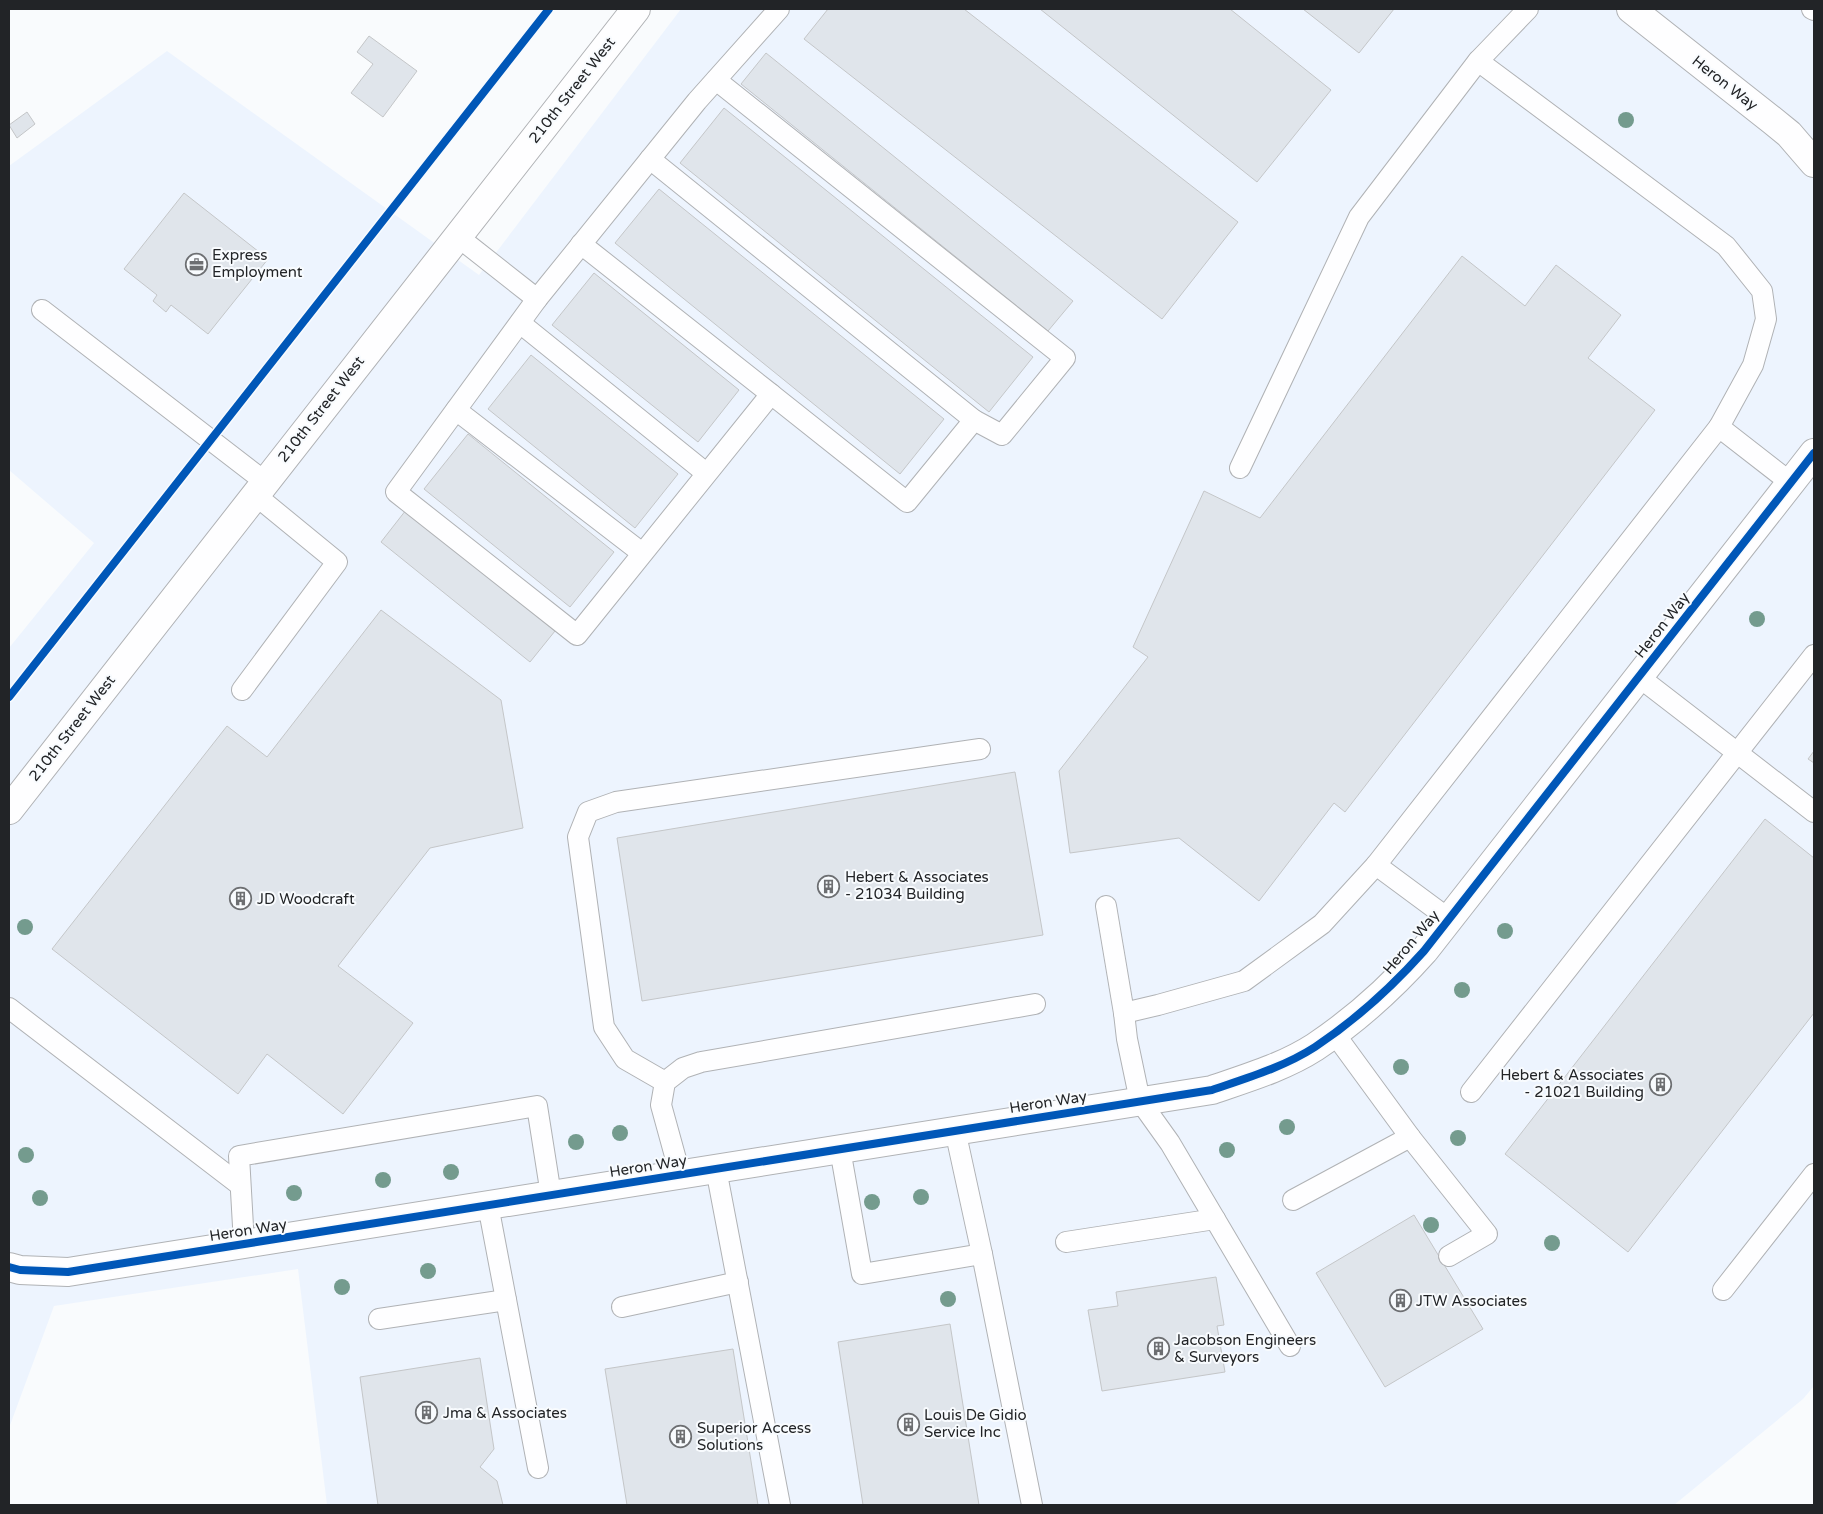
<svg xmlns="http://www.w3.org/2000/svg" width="1823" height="1514" viewBox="0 0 1823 1514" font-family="'Varela Round',sans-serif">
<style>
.built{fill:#edf4fe}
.building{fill:#e0e5eb;stroke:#c4c6c8}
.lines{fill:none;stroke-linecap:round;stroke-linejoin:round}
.service-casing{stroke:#b0b2b5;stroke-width:22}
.minor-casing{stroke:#b0b2b5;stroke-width:30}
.tertiary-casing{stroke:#b0b2b5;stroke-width:30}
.service{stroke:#fefeff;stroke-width:20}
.minor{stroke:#fefeff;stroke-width:28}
.tertiary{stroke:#fefeff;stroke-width:28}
.cycleway-casing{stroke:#f8fbfe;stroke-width:11}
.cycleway{stroke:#0057b8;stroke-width:8}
.tree{fill:#749b8e}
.labels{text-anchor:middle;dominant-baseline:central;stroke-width:4;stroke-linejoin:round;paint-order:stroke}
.street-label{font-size:15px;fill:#222427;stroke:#f8fbfe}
.poi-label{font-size:15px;fill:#222427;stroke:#f8fbfe;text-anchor:start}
</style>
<rect width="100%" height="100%" fill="#f9fbfd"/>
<path class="built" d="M681,9H1814V1386L1803,1399L1674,1505H327L298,1269L54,1306L9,1428V648L94,543L9,470V166L167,51L479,275Z"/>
<g class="building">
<path d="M828,9H964L1238,222L1162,319L804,39Z"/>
<path d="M1040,9H1230L1331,90L1257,182Z"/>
<path d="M1303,9H1394L1359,53Z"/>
<path d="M369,36L417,71L383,117L351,93L373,64L357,52Z"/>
<path d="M766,53L1073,301L1048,331L741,84Z"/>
<path d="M724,108L1033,357L989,412L680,163Z"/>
<path d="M27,112L35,124L17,138L9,125Z"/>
<path d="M659,189L944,419L900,474L615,243Z"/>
<path d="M184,193L268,259L208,334L171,305L166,312L153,301L157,295L124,269Z"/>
<path d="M1462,256L1525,306L1556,265L1621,315L1588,358L1655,410L1345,812L1334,803L1259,901L1179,838L1070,853L1059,771L1148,657L1133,647L1204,491L1260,518Z"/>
<path d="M594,273L739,390L698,442L552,325Z"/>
<path d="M531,355L678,474L635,528L488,409Z"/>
<path d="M468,434L614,552L570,607L424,489Z"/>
<path d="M406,510L555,631L530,662L381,542Z"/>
<path d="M381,610L501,700L523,828L430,848L338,966L413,1023L343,1114L267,1054L238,1094L52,949L227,726L267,757Z"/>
<path d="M1814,751V763L1808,759Z"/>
<path d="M1015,772L1043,935L642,1001L617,838Z"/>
<path d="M1765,819L1814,858V1013L1628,1252L1505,1154Z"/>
<path d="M1414,1215L1483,1329L1385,1387L1316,1273Z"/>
<path d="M1216,1277L1224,1325L1217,1326L1225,1372L1102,1391L1088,1310L1118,1306L1116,1292Z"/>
<path d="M950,1324L979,1505H863L838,1342Z"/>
<path d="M733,1349L758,1505H627L605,1369Z"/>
<path d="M480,1358L494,1449L480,1467L497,1481L503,1505H378L360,1377Z"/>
</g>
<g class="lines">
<defs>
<g id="service">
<path d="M1528,9L1478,61L1726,246L1762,291L1766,319L1753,365L1719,427"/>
<path d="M1812,9L1814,10"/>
<path d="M650,159L974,420"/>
<path d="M457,236L537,299L697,101L779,9"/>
<path d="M581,244L771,394"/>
<path d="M537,299L396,492L577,635L771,394L907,502L974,420L1002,435L1065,358L716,80"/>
<path d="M42,310L264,481"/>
<path d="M520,323L706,473"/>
<path d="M456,410L642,553"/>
<path d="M1240,468L1359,217L1478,61"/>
<path d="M1639,677L1814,812"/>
<path d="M242,690L337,562L254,494"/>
<path d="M1106,906L1124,1013"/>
<path d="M1449,919L1376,865L1719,427L1791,483"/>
<path d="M9,1008L240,1185"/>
<path d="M665,1082L625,1059L604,1027L578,837L588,812L616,802L980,749"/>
<path d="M1471,1092L1814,655"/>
<path d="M1410,1137L1487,1234L1449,1256"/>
<path d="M840,1149L862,1274L982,1254L955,1130"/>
<path d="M716,1169L780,1505"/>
<path d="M680,1174L661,1105L665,1082L683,1068L701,1062L1035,1004"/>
<path d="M1293,1200L1410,1137L1334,1033"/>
<path d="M488,1205L538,1468"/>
<path d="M1066,1242L1215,1219"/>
<path d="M244,1244L239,1156L537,1106L551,1195"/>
<path d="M982,1254L1032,1505"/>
<path d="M1723,1290L1814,1174"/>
<path d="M622,1307L738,1282"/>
<path d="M379,1319L506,1300"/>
<path d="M1290,1346L1170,1143L1140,1101L1127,1039L1124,1013L1158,1005L1244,981L1322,924L1376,865"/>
</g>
<g id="minor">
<path d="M1631,9L1773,121L1789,134L1814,163"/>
<path d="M9,1267L20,1270L68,1272L1212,1090C1247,1078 1284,1067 1315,1047C1357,1019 1391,988 1424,951L1814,453"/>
</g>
<path id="tertiary" d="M9,810L636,9"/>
</defs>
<use href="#service" class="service-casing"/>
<use href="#minor" class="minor-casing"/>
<use href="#tertiary" class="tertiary-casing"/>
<use href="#service" class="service"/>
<use href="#minor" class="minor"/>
<use href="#tertiary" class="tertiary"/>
<defs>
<g id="cycleway">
<path d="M9,697L549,9"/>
<path d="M9,1267L20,1270L68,1272L1212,1090C1247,1078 1284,1067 1315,1047C1357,1019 1391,988 1424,951L1814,453"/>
</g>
</defs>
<use href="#cycleway" class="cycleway-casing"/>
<use href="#cycleway" class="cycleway"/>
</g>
<g class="tree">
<circle cx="1626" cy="120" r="8"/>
<circle cx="1757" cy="619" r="8"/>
<circle cx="25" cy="927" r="8"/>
<circle cx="1505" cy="931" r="8"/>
<circle cx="1462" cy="990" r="8"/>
<circle cx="1401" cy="1067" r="8"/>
<circle cx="1287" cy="1127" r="8"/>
<circle cx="620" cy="1133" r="8"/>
<circle cx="1458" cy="1138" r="8"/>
<circle cx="576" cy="1142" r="8"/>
<circle cx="1227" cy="1150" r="8"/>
<circle cx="26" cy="1155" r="8"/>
<circle cx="451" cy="1172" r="8"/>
<circle cx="383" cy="1180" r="8"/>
<circle cx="294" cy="1193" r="8"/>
<circle cx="921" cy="1197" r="8"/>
<circle cx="40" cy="1198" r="8"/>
<circle cx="872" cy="1202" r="8"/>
<circle cx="1431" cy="1225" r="8"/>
<circle cx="1552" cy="1243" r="8"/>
<circle cx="428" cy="1271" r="8"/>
<circle cx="342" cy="1287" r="8"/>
<circle cx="948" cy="1299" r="8"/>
</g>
<defs>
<symbol id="office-ring" viewBox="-11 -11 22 22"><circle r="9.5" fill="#f8fbfe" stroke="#6d6f72" stroke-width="1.5"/><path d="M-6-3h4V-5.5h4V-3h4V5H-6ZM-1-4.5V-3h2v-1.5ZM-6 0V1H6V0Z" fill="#6d6f72"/></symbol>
<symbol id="building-ring" viewBox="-11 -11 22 22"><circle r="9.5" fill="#f8fbfe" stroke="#6d6f72" stroke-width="1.5"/><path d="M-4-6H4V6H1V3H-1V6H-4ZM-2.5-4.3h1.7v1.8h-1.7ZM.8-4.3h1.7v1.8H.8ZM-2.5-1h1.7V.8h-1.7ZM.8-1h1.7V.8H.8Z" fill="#6d6f72"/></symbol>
</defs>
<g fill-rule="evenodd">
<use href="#office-ring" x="184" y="252" width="25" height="25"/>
<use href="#building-ring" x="816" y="874" width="25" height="25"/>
<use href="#building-ring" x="228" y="886" width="25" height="25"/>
<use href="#building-ring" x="1648" y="1072" width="25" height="25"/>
<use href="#building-ring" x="1388" y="1288" width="25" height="25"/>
<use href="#building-ring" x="1146" y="1336" width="25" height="25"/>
<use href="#building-ring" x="414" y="1400" width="25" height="25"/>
<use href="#building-ring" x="896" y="1412" width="25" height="25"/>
<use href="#building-ring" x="668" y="1424" width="25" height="25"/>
</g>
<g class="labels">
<g class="street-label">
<text transform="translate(1725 83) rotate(38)">Heron Way</text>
<text transform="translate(572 90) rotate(-52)">210th Street West</text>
<text transform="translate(321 409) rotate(-52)">210th Street West</text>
<text transform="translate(1662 625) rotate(-52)">Heron Way</text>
<text transform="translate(72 728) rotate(-52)">210th Street West</text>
<text transform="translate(1411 942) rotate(-50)">Heron Way</text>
<text transform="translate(1048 1102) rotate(-9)">Heron Way</text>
<text transform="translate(648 1166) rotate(-9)">Heron Way</text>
<text transform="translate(248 1230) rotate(-9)">Heron Way</text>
</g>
<g class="poi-label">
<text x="212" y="255">Express<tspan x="212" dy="17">Employment</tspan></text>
<text x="845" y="877">Hebert &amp; Associates<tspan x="845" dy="17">- 21034 Building</tspan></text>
<text x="257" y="899">JD Woodcraft</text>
<text x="1644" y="1075" text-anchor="end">Hebert &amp; Associates<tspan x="1644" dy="17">- 21021 Building</tspan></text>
<text x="1416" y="1301">JTW Associates</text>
<text x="1174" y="1340">Jacobson Engineers<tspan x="1174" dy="17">&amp; Surveyors</tspan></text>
<text x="443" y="1413">Jma &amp; Associates</text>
<text x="924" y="1415">Louis De Gidio<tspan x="924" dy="17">Service Inc</tspan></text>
<text x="697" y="1428">Superior Access<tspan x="697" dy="17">Solutions</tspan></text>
</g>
</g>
<rect width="1823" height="1514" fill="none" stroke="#222427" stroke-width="20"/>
</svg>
